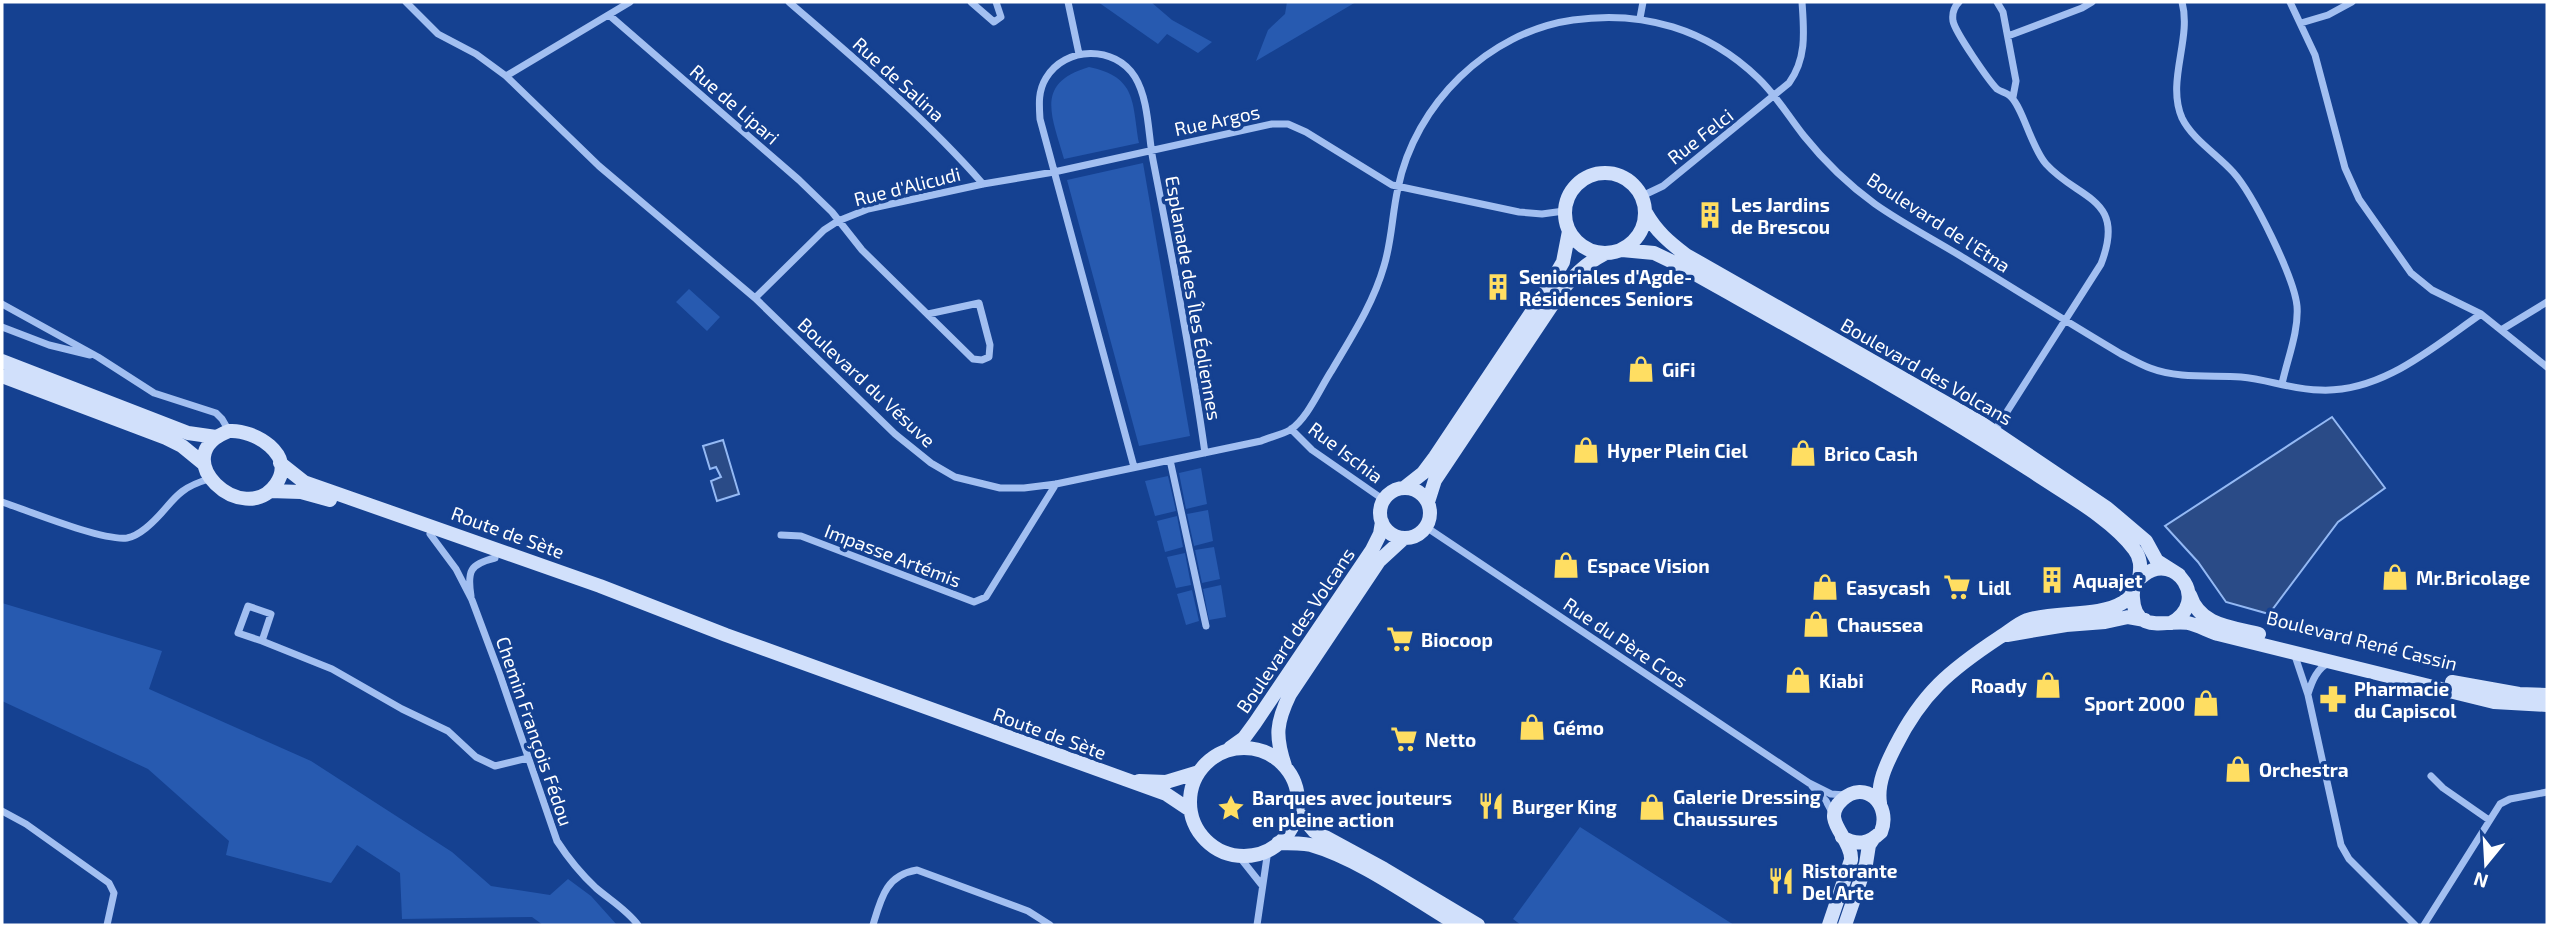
<svg xmlns="http://www.w3.org/2000/svg" width="2549" height="927" font-family="'Exo 2',sans-serif">
	<style>
		.green { fill: #275ab0 }
		.water { fill: #2a4b87; stroke: #94b9f4; stroke-width: 2 }
		.lines { fill: none; stroke-linecap: round; stroke-linejoin: round }
		.street { stroke: #a2bff1; stroke-width: 7 }
		.secondary { stroke: #d1e0fb; stroke-width: 14 }
		.labels { text-anchor: middle; dominant-baseline: central; stroke-width: 7; stroke-linejoin: round; paint-order: stroke }
		.street-label { font-size: 19px; fill: #fff; stroke: #154191 }
		.poi-label { font-size: 19px; font-weight: bold; fill: #fff; stroke: #154191; text-anchor: start }
	</style>
	<rect width="100%" height="100%" fill="#154191"/>
	<path class="green" d="M1098,2H1151L1172,20L1212,42L1198,53L1167,34L1158,44Z
		M1287,2H1356L1256,61L1268,30L1285,14Z
		M1089,67C1137,77 1132,102 1139,143L1064,159C1052,116 1034,83 1089,67Z
		M1143,163L1190,436L1139,446L1067,180Z
		M689,289L720,317L707,331L676,302Z
		M1201,468L1207,504L1186,509L1179,473Z
		M1168,476L1176,511L1155,516L1145,481Z
		M1208,510L1213,541L1194,546L1187,514Z
		M1177,516L1183,547L1165,552L1157,521Z
		M1214,547L1220,579L1202,583L1195,550Z
		M1185,553L1191,585L1176,588L1167,557Z
		M1221,585L1226,617L1209,620L1203,589Z
		M1192,590L1199,621L1186,625L1177,594Z
		M2,603L162,651L149,689L311,761L452,852L491,886L550,895L568,879L591,896L617,925H543L532,917L402,919L400,873L357,845L331,883L226,855L229,841L148,769L2,701Z
		M1580,827L1734,925H1521L1513,919Z"/>
	<path class="water" d="M2332,417L2385,488L2338,522L2269,614L2226,602L2198,562L2165,526Z
		M723,440L739,494L717,501L711,481L721,477L716,467L710,469L703,446Z"/>
	<g class="lines">
		<path class="street" d="M406,2L438,34L476,54L506,76L599,166L755,298L895,434L931,463L955,477L1000,488H1024L1056,484L1261,441C1270,437 1281,435 1290,430C1308,418 1320,388 1332,370C1352,336 1373,304 1384,266C1392,240 1392,214 1398,188C1415,104 1488,32 1573,20C1643,10 1707,29 1758,78C1776,95 1789,117 1804,136C1824,161 1849,185 1875,204C1902,223 1931,238 1959,255C2013,288 2067,322 2121,354C2131,359 2140,364 2150,368C2179,379 2211,375 2241,377C2267,379 2293,390 2320,390C2382,393 2433,347 2481,314
			M789,2C856,60 924,117 983,184
			M971,2L994,22L1001,17L996,2
			M1068,2L1079,54
			M1959,2C1954,7 1952,14 1953,21C1955,32 1989,81 1997,89C2001,92 2008,93 2011,97C2023,108 2031,147 2046,164C2078,200 2127,197 2101,264L1994,432
			M1997,2L2003,12L2016,81L2013,97
			M2182,2C2192,39 2166,81 2182,118C2192,139 2218,155 2233,172C2253,194 2294,277 2297,306C2299,331 2287,360 2282,384
			M2290,2L2315,55L2345,168L2359,199L2411,273L2432,290L2481,314L2547,367
			M609,15L799,180L832,212L862,250L973,359L982,360L989,357L990,345L979,303L928,314
			M1640,18L1643,2
			M2301,23L2328,15L2352,2
			M2008,36L2082,8L2092,2
			M506,76L630,2
			M1642,196L1663,186L1789,83C1807,58 1804,31 1802,2
			M755,298L824,230L838,221L868,209L983,184L1054,172L1272,124H1288L1306,132L1392,185L1519,212L1542,214L1564,211
			M2,304L98,357L154,393L216,413L222,419L229,431
			M2,327L49,345L90,355
			M2501,330L2547,302
			M1291,429L1312,450L1384,500
			M1170,460L1206,626
			M1134,467L1040,119C1039,104 1038,91 1046,78C1065,46 1115,45 1135,77C1149,100 1148,134 1153,160C1172,257 1191,354 1205,453
			M2,502C29,511 102,541 127,538C133,537 141,532 146,528C173,506 171,490 209,479
			M1426,527L1809,783L1831,794L1845,795
			M430,534L456,569L472,600L500,675L557,841C568,858 581,874 596,888C610,900 627,910 638,925
			M781,535L801,536L974,602L986,597L1056,484
			M471,596C467,571 470,564 495,558
			M262,641L238,633L248,606L271,614L262,641L332,669L402,709L448,731L476,757L495,766L528,758
			M2294,653L2308,695L2341,845L2349,859L2415,925
			M2308,694C2312,681 2317,668 2330,662
			M2431,776L2443,788L2489,820
			M1812,786L1826,801L1832,812
			M2,811L26,824L109,883L114,893L107,925
			M1238,855L1261,884
			M873,925C881,898 886,875 917,870L1028,911L1050,925
			M1257,925L1268,850
			M2424,925L2500,804L2510,799L2547,792"/>
		<path class="secondary" d="M1565 213a40 40 0 1 1 80 0a40 40 0 1 1-80 0Z
			M1646,213C1656,231 1669,242 1686,255L1981,423L2107,508L2146,541L2157,561L2179,575
			M1622,250L1654,253L1679,265C1798,332 1918,397 2033,472C2064,493 2111,518 2134,549C2141,558 2141,567 2139,579
			M2,361L188,433L216,437
			M2,376L166,438L182,446L204,464
			M229,431C254,429 297,455 276,484C244,530 163,456 229,431Z
			M280,463L304,482L600,586L726,635L1166,794L1190,810
			M1404,488L1423,473L1435,457L1549,286L1563,262L1569,231
			M1380 513a25 25 0 1 1 50 0a25 25 0 1 1-50 0Z
			M270,491L301,492L330,500
			M1428,502L1435,480L1560,293C1573,276 1585,264 1604,254
			M2190,595C2200,626 2231,627 2259,634
			M2171,623C2211,601 2175,551 2144,575C2136,580 2132,589 2133,598C2135,636 2169,619 2188,623C2198,625 2208,631 2218,634L2494,702L2547,705
			M2007,635L2066,625L2105,622L2128,617L2145,620
			M2452,682L2519,694L2547,695
			M1230,748L1244,738L1255,723L1372,550L1380,534L1382,522
			M1190 802a54 54 0 1 1 108 0a54 54 0 1 1-108 0Z
			M1285,766C1275,736 1276,723 1290,694L1379,561L1404,538
			M1139,781L1166,782L1199,772
			M1880,803C1877,783 1886,765 1895,747C1922,693 1950,670 2000,637C2010,631 2017,624 2027,620C2053,611 2100,617 2122,603C2126,601 2130,595 2133,592
			M1297,811L1314,831L1384,869L1478,925
			M1278,843C1289,843 1301,843 1311,845C1360,859 1414,899 1458,925
			M1829,925L1851,860C1853,838 1819,821 1842,800C1865,778 1892,805 1881,832C1869,844 1857,846 1842,837
			M1845,925L1866,864L1869,845L1873,839"/>
	</g>
	<defs>
		<symbol id="building-bare" viewBox="-9 -9 18 18"><path d="M-4-6H4V6H1V3H-1V6H-4ZM-2.5-4.3h1.7v1.8h-1.7ZM.8-4.3h1.7v1.8H.8ZM-2.5-1h1.7V.8h-1.7ZM.8-1h1.7V.8H.8Z" fill="#ffde62" stroke="#154191" stroke-width="2.5" paint-order="stroke"/></symbol>
		<symbol id="shop-bare" viewBox="-9 -9 18 18"><path d="M-5-2.5h2.3a2.7 3.5 0 0 1 5.4 0H5L5.5 6h-11ZM-1.5-2.5h3a1.5 2.3 0 0 0-3 0Z" fill="#ffde62" stroke="#154191" stroke-width="2.5" paint-order="stroke"/></symbol>
		<symbol id="supermarket-bare" viewBox="-9 -9 18 18"><path d="M-6-5.5h2.5l.6 2H6L4.5 2H-2.5L-4.4-4H-6ZM-1.5 3.2a1.3 1.3 0 1 0 .1 0ZM3 3.2a1.3 1.3 0 1 0 .1 0Z" fill="#ffde62" stroke="#154191" stroke-width="2.5" paint-order="stroke"/></symbol>
		<symbol id="pharmacy-bare" viewBox="-9 -9 18 18"><path d="M-2-6h4v4h4v4h-4v4h-4v-4h-4v-4h4Z" fill="#ffde62" stroke="#154191" stroke-width="2.5" paint-order="stroke"/></symbol>
		<symbol id="restaurant-bare" viewBox="-9 -9 18 18"><path d="M-5-6h1v4h1v-4h1v4h1v-4h1v5L-1.5 .5V6h-2V.5L-5-1ZM5-6V6H3V1.5H1.5Q1.5-4 5-6Z" fill="#ffde62" stroke="#154191" stroke-width="2.5" paint-order="stroke"/></symbol>
		<symbol id="sight-bare" viewBox="-9 -9 18 18"><path d="M0-6L1.8-2.2L6-1.7L2.9 1.2L3.7 5.4L0 3.3L-3.7 5.4L-2.9 1.2L-6-1.7L-1.8-2.2Z" fill="#ffde62" stroke="#154191" stroke-width="2.5" paint-order="stroke"/></symbol>
	</defs>
	<g fill-rule="evenodd">
		<use href="#building-bare" x="1691" y="196" width="38" height="38"/>
		<use href="#building-bare" x="1479" y="268" width="38" height="38"/>
		<use href="#shop-bare" x="1622" y="350" width="38" height="38"/>
		<use href="#shop-bare" x="1567" y="431" width="38" height="38"/>
		<use href="#shop-bare" x="1784" y="434" width="38" height="38"/>
		<use href="#shop-bare" x="1547" y="546" width="38" height="38"/>
		<use href="#shop-bare" x="2376" y="558" width="38" height="38"/>
		<use href="#building-bare" x="2033" y="561" width="38" height="38"/>
		<use href="#shop-bare" x="1806" y="568" width="38" height="38"/>
		<use href="#supermarket-bare" x="1938" y="568" width="38" height="38"/>
		<use href="#shop-bare" x="1797" y="605" width="38" height="38"/>
		<use href="#supermarket-bare" x="1381" y="620" width="38" height="38"/>
		<use href="#shop-bare" x="1779" y="661" width="38" height="38"/>
		<use href="#shop-bare" x="2029" y="666" width="38" height="38"/>
		<use href="#pharmacy-bare" x="2314" y="680" width="38" height="38"/>
		<use href="#shop-bare" x="2187" y="684" width="38" height="38"/>
		<use href="#shop-bare" x="1513" y="708" width="38" height="38"/>
		<use href="#supermarket-bare" x="1385" y="720" width="38" height="38"/>
		<use href="#shop-bare" x="2219" y="750" width="38" height="38"/>
		<use href="#restaurant-bare" x="1472" y="787" width="38" height="38"/>
		<use href="#shop-bare" x="1633" y="788" width="38" height="38"/>
		<use href="#sight-bare" x="1212" y="789" width="38" height="38"/>
		<use href="#restaurant-bare" x="1762" y="862" width="38" height="38"/>
	</g>
	<g class="labels">
		<g class="street-label">
			<text transform="translate(899 79) rotate(42)">Rue de Salina</text>
			<text transform="translate(735 104) rotate(41)">Rue de Lipari</text>
			<text transform="translate(1217 120) rotate(-12)">Rue Argos</text>
			<text transform="translate(1700 136) rotate(-38)">Rue Felci</text>
			<text transform="translate(907 186) rotate(-14)">Rue d'Alicudi</text>
			<text transform="translate(1939 222) rotate(33)">Boulevard de l'Etna</text>
			<text transform="translate(1194 298) rotate(80)">Esplanade des Îles Éoliennes</text>
			<text transform="translate(1927 371) rotate(30)">Boulevard des Volcans</text>
			<text transform="translate(867 382) rotate(43)">Boulevard du Vésuve</text>
			<text transform="translate(1346 452) rotate(37)">Rue Ischia</text>
			<text transform="translate(508 532) rotate(20)">Route de Sète</text>
			<text transform="translate(893 555) rotate(21)">Impasse Artémis</text>
			<text transform="translate(1295 630) rotate(-56)">Boulevard des Volcans</text>
			<text transform="translate(2362 640) rotate(14)">Boulevard René Cassin</text>
			<text transform="translate(1626 642) rotate(34)">Rue du Père Cros</text>
			<text transform="translate(535 731) rotate(71)">Chemin François Fédou</text>
			<text transform="translate(1050 733) rotate(20)">Route de Sète</text>
		</g>
		<g class="poi-label">
			<text x="1731" y="204">Les Jardins<tspan x="1731" dy="22">de Brescou</tspan></text>
			<text x="1519" y="276">Senioriales d'Agde-<tspan x="1519" dy="22">Résidences Seniors</tspan></text>
			<text x="1662" y="369">GiFi</text>
			<text x="1607" y="450">Hyper Plein Ciel</text>
			<text x="1824" y="453">Brico Cash</text>
			<text x="1587" y="565">Espace Vision</text>
			<text x="2416" y="577">Mr.Bricolage</text>
			<text x="2073" y="580">Aquajet</text>
			<text x="1846" y="587">Easycash</text>
			<text x="1978" y="587">Lidl</text>
			<text x="1837" y="624">Chaussea</text>
			<text x="1421" y="639">Biocoop</text>
			<text x="1819" y="680">Kiabi</text>
			<text x="2027" y="685" text-anchor="end">Roady</text>
			<text x="2354" y="688">Pharmacie<tspan x="2354" dy="22">du Capiscol</tspan></text>
			<text x="2185" y="703" text-anchor="end">Sport 2000</text>
			<text x="1553" y="727">Gémo</text>
			<text x="1425" y="739">Netto</text>
			<text x="2259" y="769">Orchestra</text>
			<text x="1673" y="796">Galerie Dressing<tspan x="1673" dy="22">Chaussures</tspan></text>
			<text x="1252" y="797">Barques avec jouteurs<tspan x="1252" dy="22">en pleine action</tspan></text>
			<text x="1512" y="806">Burger King</text>
			<text x="1802" y="870">Ristorante<tspan x="1802" dy="22">Del Arte</tspan></text>
		</g>
	</g>
	<rect width="2549" height="927" fill="none" stroke="#ffffff" stroke-width="7"/>
	<g transform="translate(2486 864) rotate(198)" stroke="#154191" stroke-width="5" paint-order="stroke">
	<path d="M0-5L12 26L0 18L-12 26Z" fill="#ffffff"/>
	<text y="-10" font-size="19" font-weight="bold" text-anchor="middle" fill="#ffffff">N</text>
	</g>
</svg>
